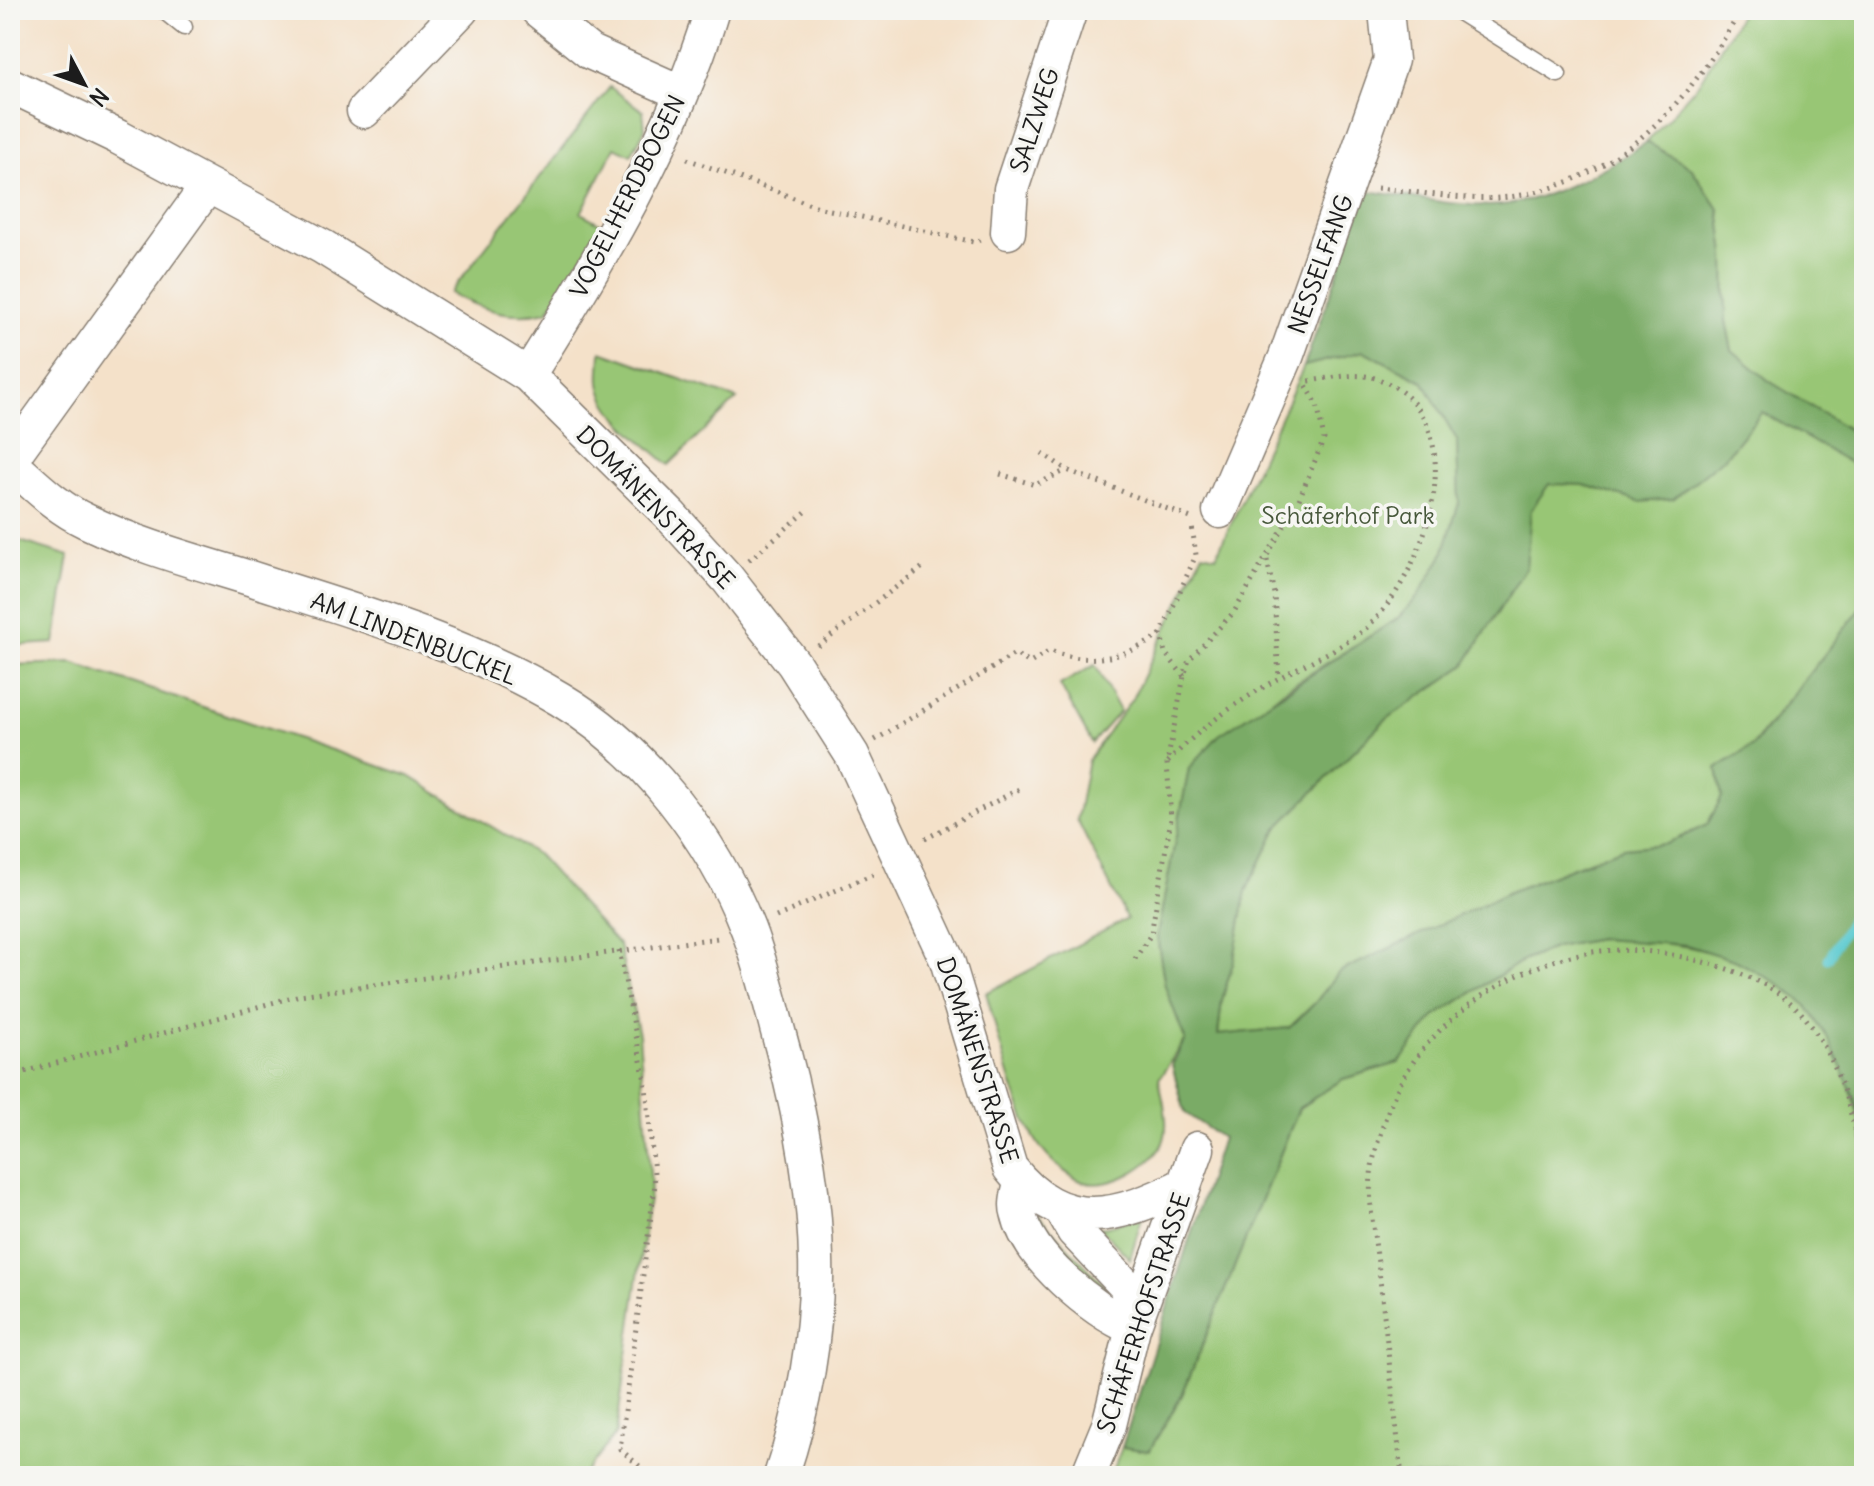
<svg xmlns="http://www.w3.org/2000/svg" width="1874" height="1486" font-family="Delius,sans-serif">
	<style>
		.green { fill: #98c674; stroke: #5a7148; stroke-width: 2 }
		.forest { fill: #7aab66; stroke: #4b6441; stroke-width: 2 }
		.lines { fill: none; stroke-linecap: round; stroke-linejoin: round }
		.stream { stroke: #5ccad0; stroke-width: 9 }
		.lane-casing { stroke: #887e72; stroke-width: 19 }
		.street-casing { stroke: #887e72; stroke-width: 37 }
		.path { stroke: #887e72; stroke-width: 5; stroke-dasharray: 2 6; stroke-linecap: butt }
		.lane { stroke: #fff; stroke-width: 16 }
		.street { stroke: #fff; stroke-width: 34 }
		.labels { text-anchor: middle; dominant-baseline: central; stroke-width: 7; stroke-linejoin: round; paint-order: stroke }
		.street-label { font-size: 24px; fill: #1c1c1c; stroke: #f6f6f2 }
		.park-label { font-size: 24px; fill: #47583b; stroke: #f6f6f2 }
	</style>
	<rect width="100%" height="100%" fill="#f6f6f2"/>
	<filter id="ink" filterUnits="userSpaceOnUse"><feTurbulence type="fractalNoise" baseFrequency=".0125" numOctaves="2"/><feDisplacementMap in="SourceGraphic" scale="16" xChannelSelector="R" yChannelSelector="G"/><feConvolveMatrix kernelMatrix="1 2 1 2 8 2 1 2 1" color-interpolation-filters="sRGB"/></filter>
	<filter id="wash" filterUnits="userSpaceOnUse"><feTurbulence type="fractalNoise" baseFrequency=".006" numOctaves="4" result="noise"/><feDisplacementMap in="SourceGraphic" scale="32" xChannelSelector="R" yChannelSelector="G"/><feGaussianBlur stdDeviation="1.8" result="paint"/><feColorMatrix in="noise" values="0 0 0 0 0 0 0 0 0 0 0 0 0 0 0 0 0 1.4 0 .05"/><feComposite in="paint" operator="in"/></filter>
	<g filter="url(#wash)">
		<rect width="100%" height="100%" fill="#f4e1c9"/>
		<path class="green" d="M1743,10H1864V439L1769,381L1732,350L1726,321L1725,254L1719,209L1691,168L1647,142L1699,83Z
			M610,87L643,111L645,129L631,155L615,147L581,213L603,225L548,311C511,320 483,310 450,293Z
			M601,351L737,399L669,465C646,444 604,415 600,383C599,372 601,361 601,351Z
			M1364,351L1423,381L1457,440L1459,503L1442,557L1417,598L1398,618L1284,690L1189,769L1157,936L1165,986L1185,1039L1159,1079C1162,1098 1170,1121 1164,1140C1156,1165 1109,1191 1083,1182C1068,1176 1050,1161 1041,1148C1015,1113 999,1036 986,993L1127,919L1077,820L1088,760L1132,699L1203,553L1216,556L1304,366Z
			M1762,412L1864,471V604L1752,746L1717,768L1722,797L1707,825L1666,844L1623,848L1515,890L1339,972L1315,1003L1289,1028L1218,1035L1222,1000L1234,959L1246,891L1277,828L1384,721L1464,666L1526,567L1530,510L1549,483L1584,484L1640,502L1725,457Z
			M10,538L69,556L55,643L10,646Z
			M72,663L409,776L538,855L619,945L639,1035L651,1184L616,1433L583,1476H10V665Z
			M1095,665L1120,711L1092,743L1060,685Z
			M1599,939C1670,940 1754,950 1806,1005C1839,1040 1854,1096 1864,1141V1476H1111L1122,1447L1149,1451L1182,1395L1299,1108L1343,1079L1399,1063L1434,1017L1521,962L1556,947Z
			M1031,1208L1112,1294L1110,1297L1101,1295L1046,1241Z
			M1142,1217L1130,1259L1100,1228Z"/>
		<path class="forest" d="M1647,142L1691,168L1719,209L1725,254L1726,321L1732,350L1769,381L1864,439V471L1762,412L1725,457L1673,499L1640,502L1584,485L1549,484L1531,510L1526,567L1464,666L1384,721L1277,828L1246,891L1234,959L1222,1000L1218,1035L1289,1028L1315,1003L1339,972L1509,892L1623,848L1666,844L1707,825L1722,797L1717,768L1753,746L1864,604V1141L1855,1099L1829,1040L1807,1006L1779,984L1737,961L1686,945L1599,939L1556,947L1520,962L1434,1017L1399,1063L1343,1079L1299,1108L1182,1395L1149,1451L1122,1447L1222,1138L1185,1113L1172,1065L1185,1039L1165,986L1157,936L1189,768L1219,735L1398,618L1417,598L1442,557L1459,503L1457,440L1423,381L1364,351L1304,366L1367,191C1403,195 1469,209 1502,205C1554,199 1603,170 1647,142Z"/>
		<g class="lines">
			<path class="stream" d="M1828,959L1864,896"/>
		</g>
	</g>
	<g filter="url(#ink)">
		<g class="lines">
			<defs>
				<path id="lane" d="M163,10L184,27
					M1456,10L1558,74"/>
				<path id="street" d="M538,10L590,52L682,93
					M10,85L118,137L323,247L528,375L670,515L727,578L794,664L852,755L947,960L1010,1168C1063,1235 1118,1218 1184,1185
					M364,111L461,10
					M1008,232L1011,189L1070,10
					M528,375C598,264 674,137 712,10
					M10,460L207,187
					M10,463C33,483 57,508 86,521C140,547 202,563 259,581C361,613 469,645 560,699C644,749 713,839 748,929C763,968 772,1010 783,1050C823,1201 832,1326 781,1476
					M1220,511L1286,357L1391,60L1386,10
					M1021,1182C1020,1191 1015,1203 1018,1212C1028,1258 1092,1310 1133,1328
					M1062,1210L1074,1231L1127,1287L1133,1327
					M1088,1476L1109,1425L1133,1328L1197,1149"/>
			</defs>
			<use href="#lane" class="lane-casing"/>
			<use href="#street" class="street-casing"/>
			<path class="path" d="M687,159L821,208L974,242L980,240
				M1377,188C1416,191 1460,201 1499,198C1613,188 1689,104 1741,10
				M1042,453L1067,470L1191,518
				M1000,474L1035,485L1067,470
				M749,560L808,510
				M1267,560L1274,594L1279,678
				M818,646L923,567
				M1184,676L1165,653L1161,634L1196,555L1192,526
				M875,740L1015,654L1030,663L1050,651C1090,665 1126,659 1161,634
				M1168,762C1200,727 1239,701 1279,678C1307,662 1339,650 1364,630C1425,578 1480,421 1381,380C1358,371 1332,378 1309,381
				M925,839L1023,787
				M776,917L873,874
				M619,950L646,1086L655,1184L620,1449L651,1476
				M1135,959L1151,934L1171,819L1167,763L1184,676L1189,660L1234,612L1297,504L1324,439L1317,404L1306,385
				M10,1076L300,995L718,938
				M1402,1476C1394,1408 1387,1340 1379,1271C1375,1236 1365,1192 1374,1157C1380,1134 1387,1110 1398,1088C1432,1017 1522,958 1601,951C1635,948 1670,953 1703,962C1739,971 1778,986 1803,1015C1840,1059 1858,1128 1864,1184"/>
			<use href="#lane" class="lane"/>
			<use href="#street" class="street"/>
		</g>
	</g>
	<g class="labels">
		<g class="street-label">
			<text transform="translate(1034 120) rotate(-72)">SALZWEG</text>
			<text transform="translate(627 196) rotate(-63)">VOGELHERDBOGEN</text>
			<text transform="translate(1320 264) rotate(-70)">NESSELFANG</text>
			<text transform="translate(656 507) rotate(46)">DOMÄNENSTRASSE</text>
			<text transform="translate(414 638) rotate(21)">AM LINDENBUCKEL</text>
			<text transform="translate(978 1060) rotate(72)">DOMÄNENSTRASSE</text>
			<text transform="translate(1143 1313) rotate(-72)">SCHÄFERHOFSTRASSE</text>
		</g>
		<g class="park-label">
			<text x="1348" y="515">Schäferhof Park</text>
		</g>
	</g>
	<rect width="1874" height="1486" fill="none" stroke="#f6f6f2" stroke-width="40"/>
	<g transform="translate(84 84) rotate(131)" stroke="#f6f6f2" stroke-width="6" paint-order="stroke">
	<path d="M0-6L14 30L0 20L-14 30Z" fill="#1c1c1c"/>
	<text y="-12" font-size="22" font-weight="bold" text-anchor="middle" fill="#1c1c1c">N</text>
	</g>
</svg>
